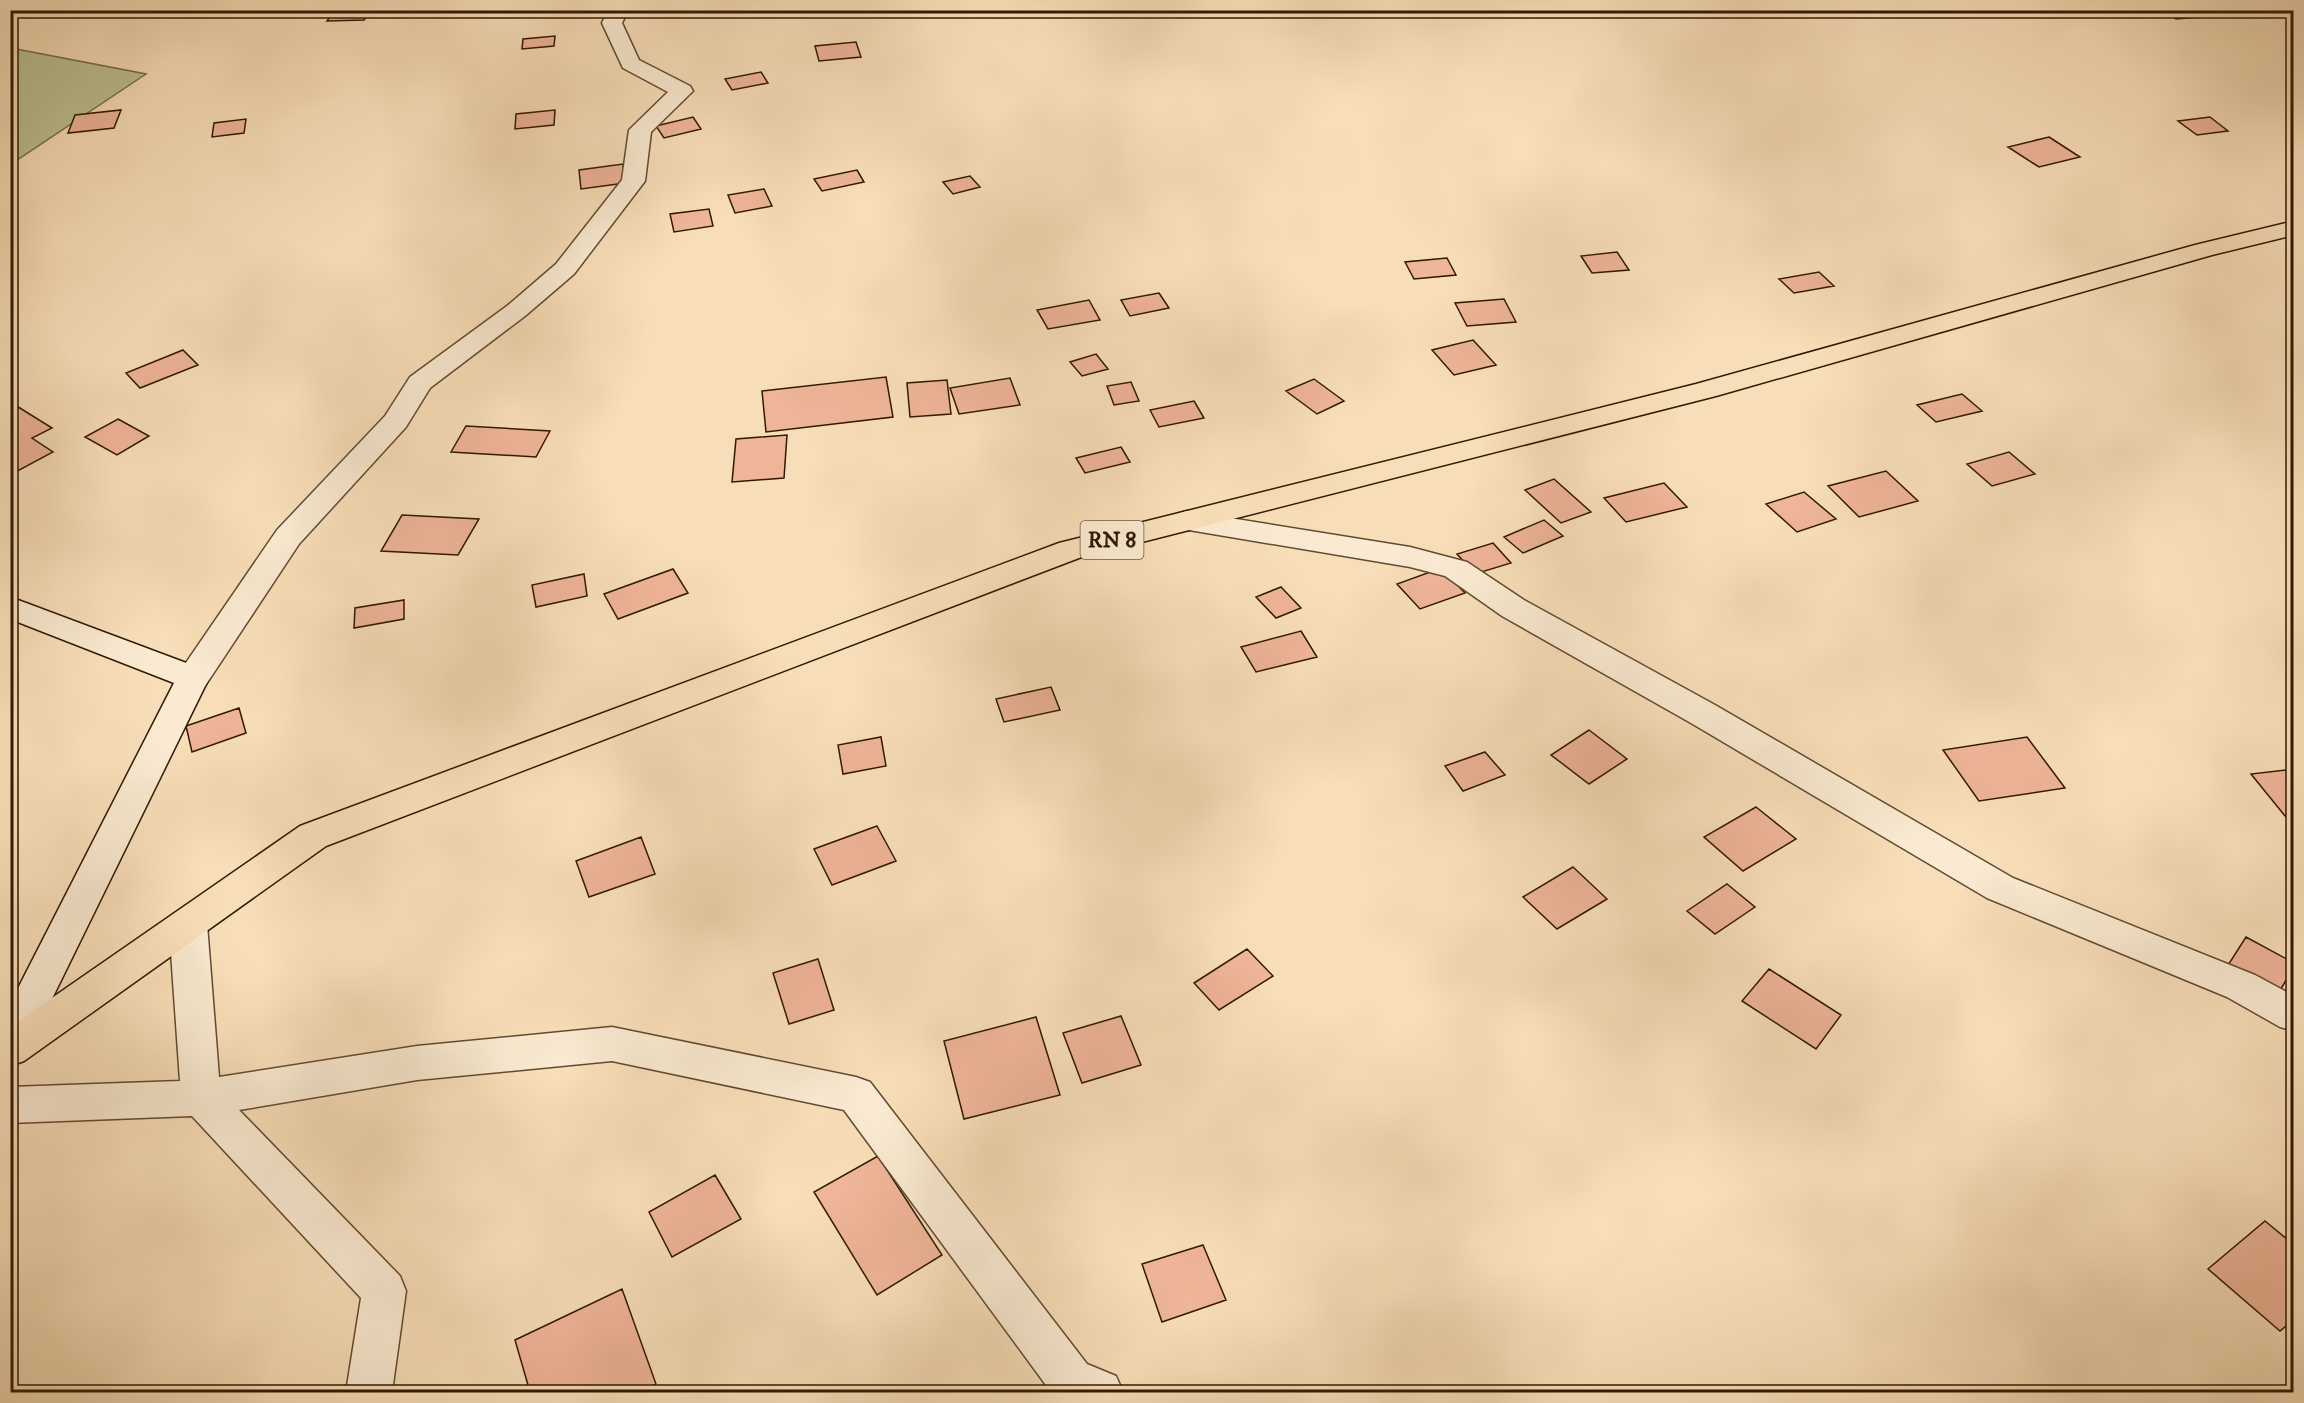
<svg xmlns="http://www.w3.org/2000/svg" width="2304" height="1403" font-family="'IM FELL DW Pica',serif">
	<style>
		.green { fill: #bcc190; stroke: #766d49; stroke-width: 1.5 }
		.building { fill: #efb598; stroke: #301902; stroke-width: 1.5 }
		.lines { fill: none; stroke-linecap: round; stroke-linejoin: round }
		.street-casing { stroke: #624a30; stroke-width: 3 }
		.secondary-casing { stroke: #301902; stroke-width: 3 }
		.primary-casing { stroke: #301902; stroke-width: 3 }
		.street { fill: #faead1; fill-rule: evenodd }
		.secondary { fill: #faead1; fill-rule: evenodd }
		.primary { fill: #f8deb8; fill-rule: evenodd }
		.labels { text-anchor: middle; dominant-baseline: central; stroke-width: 4.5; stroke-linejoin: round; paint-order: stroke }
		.shield { fill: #faead1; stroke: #6d5840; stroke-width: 1.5 }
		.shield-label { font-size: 22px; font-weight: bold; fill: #301902 }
	</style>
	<rect width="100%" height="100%" fill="#f8deb8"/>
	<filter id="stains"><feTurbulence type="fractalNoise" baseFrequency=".00333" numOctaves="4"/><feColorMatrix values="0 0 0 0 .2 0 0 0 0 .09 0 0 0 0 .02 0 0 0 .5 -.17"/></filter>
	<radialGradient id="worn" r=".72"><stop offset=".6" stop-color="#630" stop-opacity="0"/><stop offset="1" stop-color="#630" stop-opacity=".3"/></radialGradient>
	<path class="green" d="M11,48L146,74L11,164Z"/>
	<path class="building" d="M335,10H371L364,20L327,21Z
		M2164,10H2219L2225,15L2176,19Z
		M555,36L554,46L522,49L523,39Z
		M856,42L861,57L819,61L815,46Z
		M761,72L768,83L732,90L725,79Z
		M121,110L114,128L68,133L75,115Z
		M555,110L554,125L515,129L516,114Z
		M693,117L701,129L664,138L656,126Z
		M2210,117L2228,131L2197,135L2178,121Z
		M246,119L244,133L212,137L214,123Z
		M2049,137L2080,157L2039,167L2008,147Z
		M623,164L625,183L581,189L579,170Z
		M857,170L864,182L822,191L814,179Z
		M970,176L980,187L953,194L943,182Z
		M764,189L772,206L735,213L728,195Z
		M709,209L713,226L674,232L670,214Z
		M1617,252L1629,270L1592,273L1581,256Z
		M1447,258L1456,275L1414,279L1405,262Z
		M1819,272L1834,286L1794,293L1779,279Z
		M1159,293L1169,308L1130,316L1121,300Z
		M1504,299L1516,322L1467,326L1455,303Z
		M1089,300L1100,320L1048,329L1037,310Z
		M1473,340L1496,365L1454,375L1432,350Z
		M183,350L198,365L140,388L126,373Z
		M1096,354L1108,369L1082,376L1070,362Z
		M886,377L893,417L766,432L762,391Z
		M1010,378L1020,405L959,414L950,388Z
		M1314,379L1344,401L1317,414L1286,391Z
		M947,380L951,414L910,417L907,383Z
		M1131,382L1139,401L1114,405L1107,386Z
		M1962,394L1982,411L1936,422L1917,405Z
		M1194,401L1204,418L1159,427L1150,410Z
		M15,405L52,428L32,438L53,452L10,475V407Z
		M118,419L149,436L117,455L85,437Z
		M466,426L550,431L536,457L451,452Z
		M787,435L784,478L732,482L736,439Z
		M1121,447L1130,462L1085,473L1076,458Z
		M2009,452L2035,474L1992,486L1967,464Z
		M1886,471L1918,501L1859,517L1828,486Z
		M1554,479L1591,512L1561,523L1525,490Z
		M1664,483L1687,507L1626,522L1604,498Z
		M1804,492L1836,519L1797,532L1766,504Z
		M402,515L479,519L458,555L381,551Z
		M1544,520L1563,536L1523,553L1504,537Z
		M1493,543L1511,563L1475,574L1457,554Z
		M1441,568L1465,593L1420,609L1397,584Z
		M673,569L688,593L618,619L604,594Z
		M584,574L587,596L536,607L532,585Z
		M1281,587L1301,608L1276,618L1256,597Z
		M404,600V619L354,628L355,608Z
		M1301,631L1317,657L1256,672L1241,647Z
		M1051,687L1060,710L1004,722L996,699Z
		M239,708L246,733L192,752L186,726Z
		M1589,730L1627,759L1589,784L1551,755Z
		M881,737L886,766L843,774L838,745Z
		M2027,737L2065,788L1979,801L1943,750Z
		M1485,752L1505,775L1463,791L1445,766Z
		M2294,769V815L2285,816L2251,774Z
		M1756,807L1796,839L1743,871L1704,837Z
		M877,826L896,861L832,885L814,849Z
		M641,837L655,874L589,897L576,861Z
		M1573,867L1607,899L1557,929L1523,897Z
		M1727,884L1755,907L1715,934L1687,911Z
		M2246,937L2294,963V967L2273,1002L2223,973Z
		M1247,949L1273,976L1219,1010L1194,983Z
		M818,959L834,1010L789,1024L773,973Z
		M1769,969L1841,1015L1816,1049L1742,1001Z
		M1121,1016L1141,1065L1082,1083L1063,1033Z
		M1036,1017L1060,1095L964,1119L944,1041Z
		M878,1156L942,1255L877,1295L814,1192Z
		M715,1175L741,1219L672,1257L649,1212Z
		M2265,1221L2294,1245V1319L2280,1331L2208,1269Z
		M1203,1245L1226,1300L1162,1322L1142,1264Z
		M622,1289L656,1384L639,1392H530L515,1340Z"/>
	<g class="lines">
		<defs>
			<path id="street" d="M608,10H628L622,23L639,60L690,86L693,91L651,132L645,181L574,274L525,316L430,388L406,427L299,544L205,686L193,690L181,686L177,678L181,670L277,530L385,416L410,377L507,306L556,264L622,180L629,130L668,92L623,68L602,23Z
				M1187,511L1410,547L1467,562L1524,600L1715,705L2013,878L2255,975L2294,996V1031L2280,1027L2227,997L1987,898L1691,723L1502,616L1445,576L1410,567L1177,528L1172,521L1177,514Z
				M188,909L201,913L207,924L219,1077L417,1046L612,1027L856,1077L870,1082L1087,1364L1116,1376L1123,1392H1051L844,1110L612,1061L417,1080L239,1110L400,1276L406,1291L392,1392H346L361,1298L192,1116L10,1123V1087L180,1081L169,924L175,913Z"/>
			<path id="secondary" d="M10,597L205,670L209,678L24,1056L10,1061V1004L174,683L10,619Z"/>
			<path id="primary" d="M2294,221V235L2212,255L1716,396L1079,558L326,846L24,1061L10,1066V1027L300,826L1059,543L1696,384L2195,245Z"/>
		</defs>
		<use href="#street" class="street-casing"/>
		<use href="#secondary" class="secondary-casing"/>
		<use href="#primary" class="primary-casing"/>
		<use href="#street" class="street"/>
		<use href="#secondary" class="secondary"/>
		<use href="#primary" class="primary"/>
	</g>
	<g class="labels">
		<rect class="shield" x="1080.5" y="521" width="63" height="38" rx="4.5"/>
		<g class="shield-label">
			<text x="1112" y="540">RN 8</text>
		</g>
	</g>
	<rect width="2304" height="1403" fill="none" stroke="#f8deb8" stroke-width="36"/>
	<rect x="12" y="12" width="2280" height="1379" fill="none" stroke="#301902" stroke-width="3"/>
	<rect x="18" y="18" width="2268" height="1367" fill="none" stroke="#301902" stroke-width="1.5"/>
	<rect width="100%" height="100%" filter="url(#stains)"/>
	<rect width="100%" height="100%" fill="url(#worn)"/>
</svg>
